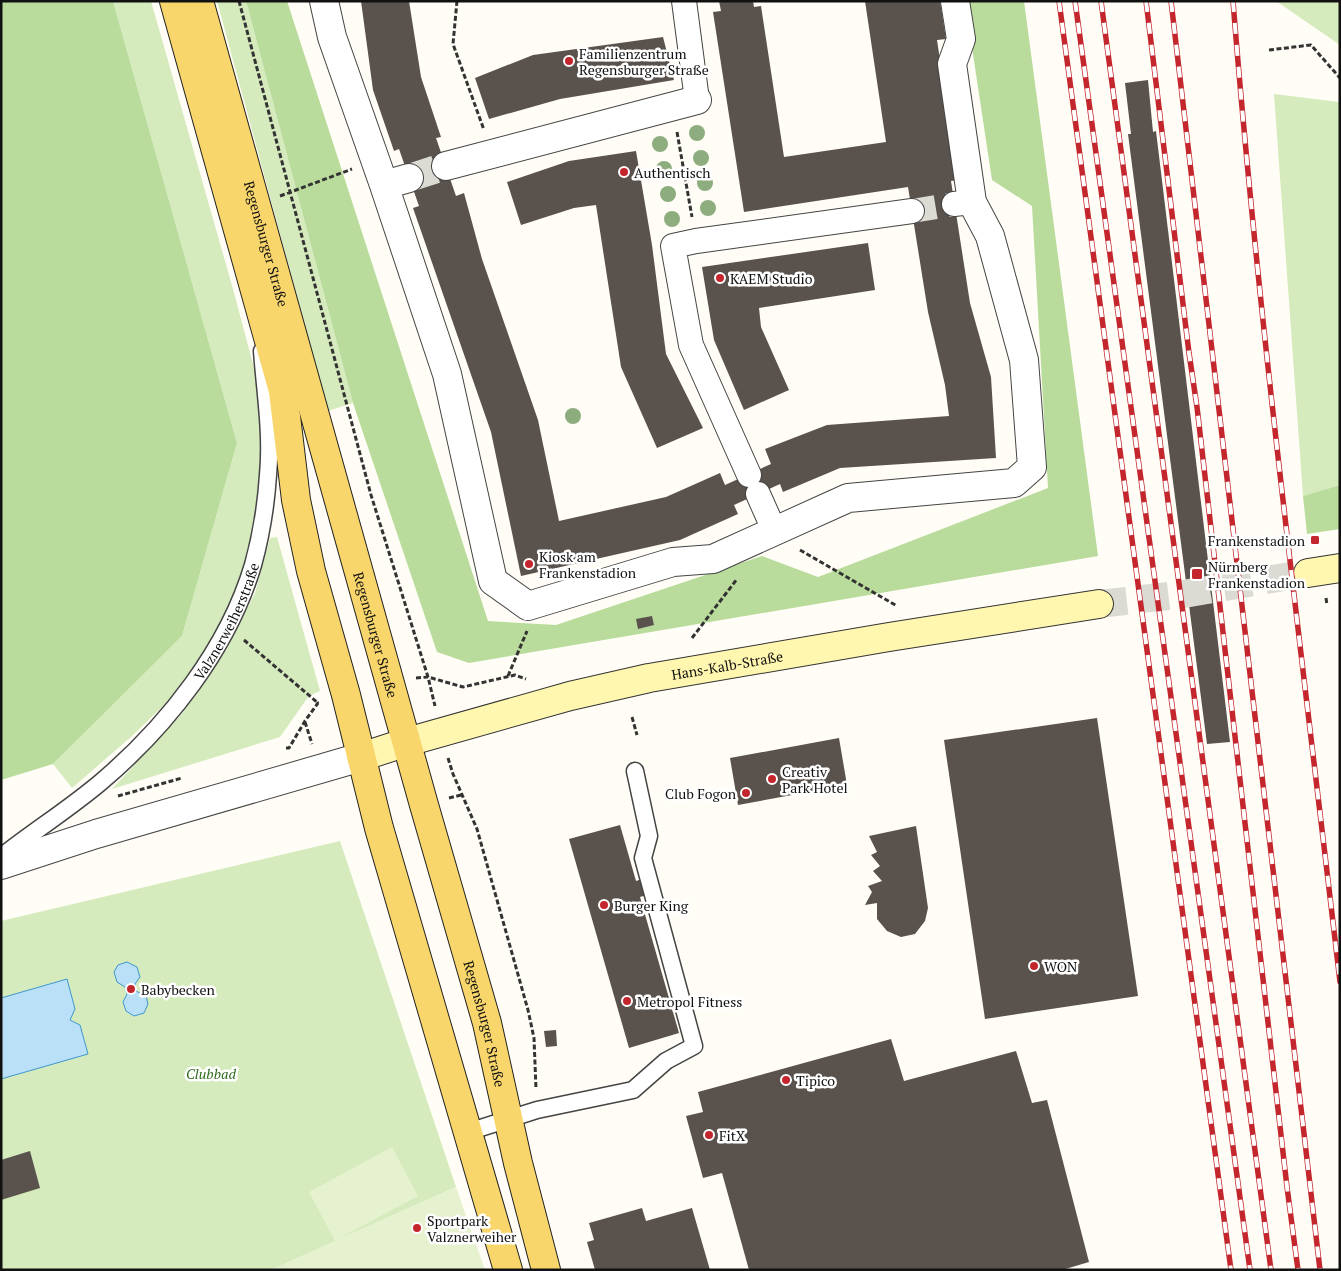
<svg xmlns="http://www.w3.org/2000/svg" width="1341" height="1271" font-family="'PT Serif',serif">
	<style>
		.green { fill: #d5ebbd }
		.forest { fill: #b9dc9c }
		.pitch { fill: #e6f2cf }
		.water { fill: #b9e0f7; stroke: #3f96cf }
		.building { fill: #5a524d }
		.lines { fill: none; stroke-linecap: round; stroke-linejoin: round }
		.pedestrian-tunnel { stroke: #dbdad3; stroke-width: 24; stroke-dasharray: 24 12; stroke-linecap: butt }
		.minor-tunnel { stroke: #dbdad3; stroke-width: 28; stroke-dasharray: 28 14; stroke-linecap: butt }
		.secondary-tunnel { stroke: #dbdad3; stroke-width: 28; stroke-dasharray: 28 14; stroke-linecap: butt }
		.service-casing { stroke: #444; stroke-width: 19 }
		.pedestrian-casing { stroke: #444; stroke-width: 26 }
		.minor-casing { stroke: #444; stroke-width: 30 }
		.secondary-casing { stroke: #333; stroke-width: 30 }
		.primary-casing { stroke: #222; stroke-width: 30 }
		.path { stroke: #333; stroke-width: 3; stroke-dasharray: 5 2.5; stroke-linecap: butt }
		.service { stroke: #fff; stroke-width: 16 }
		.pedestrian { stroke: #fff; stroke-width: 24 }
		.minor { stroke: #fff; stroke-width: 28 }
		.secondary { stroke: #fff6b0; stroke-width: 28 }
		.primary { stroke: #f9d66b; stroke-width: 28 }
		.rail-casing { stroke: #c4262e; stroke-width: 5.5 }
		.rail { stroke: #fff; stroke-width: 4; stroke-dasharray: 11; stroke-linecap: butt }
		.tree { fill: #8dad7f }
		.poi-dot { fill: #c4262e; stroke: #fff; stroke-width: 2 }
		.labels { text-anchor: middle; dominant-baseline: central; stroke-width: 5; stroke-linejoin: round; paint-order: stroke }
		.poi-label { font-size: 14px; fill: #111; stroke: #fff; text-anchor: start }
		.street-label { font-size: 14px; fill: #111; stroke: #fff }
		.park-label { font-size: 14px; font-style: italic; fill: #2f6b1f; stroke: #fff }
	</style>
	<rect width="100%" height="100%" fill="#fffdf5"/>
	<path class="green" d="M113,1H151L233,289L258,383L264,488L247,566L218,634L189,676L168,701L132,736L72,788L53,764L182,636L237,443Z
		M217,1H246L353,403L328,411Z
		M1276,1H1340V45Z
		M1274,94L1339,102L1340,106V485L1303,496Z
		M277,537L320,691L311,695L306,700L280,737L112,789L182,714L227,649L255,593L270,538Z
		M340,841L456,1187L271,1270H1V921Z"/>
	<path class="forest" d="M1,1H113L237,443L182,636L53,764L1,780Z
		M246,1H287L488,621L556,625L762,556L818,577L1048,488L1032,206L992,180L965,1H1024L1098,556L469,663L437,652L353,403Z
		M1340,485V529L1307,534L1303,496Z"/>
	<path class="pitch" d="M392,1147L418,1196L336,1240L456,1187L485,1270H271L335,1241L309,1192Z"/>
	<path class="water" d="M127,962L137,967L140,977L135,984L136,991L146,996L148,1004L144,1013L134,1016L126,1011L123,1002L127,994L125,987L117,982L114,972L118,965Z
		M67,979L75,1009L70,1020L80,1025L88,1054L1,1079V998Z"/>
	<path class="building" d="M361,1H409L421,77L441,137L436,138L456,196L464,193L482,259L538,420L559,521L666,497L720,473L725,485L771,464L765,449L827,425L949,416L945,385L928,312L908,187L744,212L713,12L721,11L719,1H753L754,7L761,6L784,157L886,142L865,1H940L946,39L937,40L958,180L951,181L970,303L991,377L996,458L840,468L783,492L780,484L734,505L738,514L680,540L521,576L491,432L413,208L419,206L399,149L394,151L373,90Z
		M663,37L674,80L560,99L489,119L475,78L533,55Z
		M1148,80L1153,132L1156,131L1230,742L1207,744L1128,134H1131L1125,83Z
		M636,151L652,245L666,354L703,428L657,448L621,367L596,205L574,208L521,225L507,182L569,161Z
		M868,243L875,290L759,308L761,327L789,390L744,410L714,340L702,267Z
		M652,616L654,625L638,629L636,619Z
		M1097,718L1138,996L985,1019L944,740Z
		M839,738L847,785L738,805L730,758Z
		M620,825L636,881L642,879L647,895L640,897L679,1033L629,1048L569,839Z
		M916,826L928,908L925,921L915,934L901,937L887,931L877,919V903L865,905L872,892L868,886L882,881L873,871L880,866L871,855L877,852L869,836Z
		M556,1030L557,1046L546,1047L544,1031Z
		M891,1039L904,1081L1016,1051L1032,1103L1047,1100L1089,1262L1062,1270H749L722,1173L703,1178L686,1116L703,1112L698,1092Z
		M30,1151L40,1188L1,1200V1160Z
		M642,1208L646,1221L692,1208L710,1270H595L587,1242L594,1240L589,1223Z"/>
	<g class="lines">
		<path class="pedestrian-tunnel" d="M912,211L954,204"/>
		<path class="minor-tunnel" d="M409,178L446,166"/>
		<path class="secondary-tunnel" d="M1099,604L1177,595L1308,573"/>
		<defs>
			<g id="service">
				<path id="s1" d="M1,857C34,831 69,809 101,782C167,726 228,649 253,565C261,536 266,506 268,475C272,434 265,392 262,351"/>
				<path d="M468,1132L537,1110L633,1090L666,1061L694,1046L643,858L649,836L635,771"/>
			</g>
			<path id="pedestrian" d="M684,1L697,100
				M954,204L972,202
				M749,475L691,345L673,246L696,241L912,211
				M758,494L774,530"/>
			<path id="minor" d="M324,1L332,37L384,185L447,374L493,581L528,606L673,562L713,559L848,498L1014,483L1032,467L1024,360L990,236L972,202L952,64L961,39L955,1
				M446,166L697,100
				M384,185L409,178
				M1,865L96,834L361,757"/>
			<g id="secondary">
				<path d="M1308,573L1340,568"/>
				<path id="s2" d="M361,757L407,742L570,696L649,678L889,637L1099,604"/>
			</g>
			<g id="primary">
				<path d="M174,1L283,391L296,500L311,571L346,695L379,828L508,1270"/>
				<path id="s3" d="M199,1L424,805L487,1023L518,1163L546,1270"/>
			</g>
		</defs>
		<use href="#service" class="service-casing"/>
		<use href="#pedestrian" class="pedestrian-casing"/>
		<use href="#minor" class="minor-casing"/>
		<use href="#secondary" class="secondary-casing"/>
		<use href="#primary" class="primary-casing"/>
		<path class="path" d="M239,1L371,495L428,677L435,706
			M457,1L453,44L484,130
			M1269,50L1311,45L1340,78
			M677,132L692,217
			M280,196L352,169
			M800,550L897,606
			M1326,598L1327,605
			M692,638L737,579
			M244,640L318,703
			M508,676L527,631
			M416,678L428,677L463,687L515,675L526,679
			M632,717L637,735
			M305,722L312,744
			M286,748H289L305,721L318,703H321
			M448,758L453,774L477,829L528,1010L534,1038L536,1089
			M118,796L182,778
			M449,798L461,795"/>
		<use href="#service" class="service"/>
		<use href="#pedestrian" class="pedestrian"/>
		<use href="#minor" class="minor"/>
		<use href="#secondary" class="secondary"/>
		<use href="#primary" class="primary"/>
		<defs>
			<path id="rail" d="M1059,1L1231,1270
				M1075,1L1250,1270
				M1101,1L1271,1270
				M1146,1L1189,353L1197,407L1287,1187L1298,1270
				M1171,1L1320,1270
				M1233,1C1259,329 1302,655 1340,982"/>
		</defs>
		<use href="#rail" class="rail-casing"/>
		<use href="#rail" class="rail"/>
	</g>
	<g class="tree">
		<circle cx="697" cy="133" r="8"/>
		<circle cx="660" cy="144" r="8"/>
		<circle cx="701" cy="158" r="8"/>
		<circle cx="664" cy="169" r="8"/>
		<circle cx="705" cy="183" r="8"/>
		<circle cx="668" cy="194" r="8"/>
		<circle cx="708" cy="208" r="8"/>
		<circle cx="672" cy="219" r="8"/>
		<circle cx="573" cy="416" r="8"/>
	</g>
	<g class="poi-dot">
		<circle cx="569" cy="61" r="5"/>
		<circle cx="624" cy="172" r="5"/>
		<circle cx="720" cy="278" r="5"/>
		<rect x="1310" y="535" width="10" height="10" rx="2.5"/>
		<circle cx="529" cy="564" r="5"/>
		<rect x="1191" y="568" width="12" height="12" rx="2.5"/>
		<circle cx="772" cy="779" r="5"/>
		<circle cx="746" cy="793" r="5"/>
		<circle cx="604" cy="905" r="5"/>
		<circle cx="1034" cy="966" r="5"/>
		<circle cx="131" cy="989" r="5"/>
		<circle cx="627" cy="1001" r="5"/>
		<circle cx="786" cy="1080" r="5"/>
		<circle cx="709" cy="1135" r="5"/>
		<circle cx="417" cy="1228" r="5"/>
	</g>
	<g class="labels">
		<g class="poi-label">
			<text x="579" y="53">Familienzentrum<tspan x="579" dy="16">Regensburger Straße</tspan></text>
			<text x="634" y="172">Authentisch</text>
			<text x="730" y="278">KAEM Studio</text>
			<text x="1305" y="540" text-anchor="end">Frankenstadion</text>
			<text x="539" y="556">Kiosk am<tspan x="539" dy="16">Frankenstadion</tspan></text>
			<text x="1208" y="566">Nürnberg<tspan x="1208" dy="16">Frankenstadion</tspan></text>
			<text x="782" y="771">Creativ<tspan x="782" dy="16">Park Hotel</tspan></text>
			<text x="736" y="793" text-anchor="end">Club Fogon</text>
			<text x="614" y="905">Burger King</text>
			<text x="1044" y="966">WON</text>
			<text x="141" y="989">Babybecken</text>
			<text x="637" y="1001">Metropol Fitness</text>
			<text x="796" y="1080">Tipico</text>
			<text x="719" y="1135">FitX</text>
			<text x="427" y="1220">Sportpark<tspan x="427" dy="16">Valznerweiher</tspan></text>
		</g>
		<g class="street-label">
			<text stroke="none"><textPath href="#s3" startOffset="252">Regensburger Straße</textPath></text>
			<text stroke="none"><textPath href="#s1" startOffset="331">Valznerweiherstraße</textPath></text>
			<text stroke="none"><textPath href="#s3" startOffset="658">Regensburger Straße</textPath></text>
			<text stroke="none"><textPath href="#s2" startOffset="378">Hans-Kalb-Straße</textPath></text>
			<text stroke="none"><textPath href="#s3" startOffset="1062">Regensburger Straße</textPath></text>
		</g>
		<g class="park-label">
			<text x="211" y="1073">Clubbad</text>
		</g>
	</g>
	<rect width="1341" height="1271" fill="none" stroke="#111111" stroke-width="5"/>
</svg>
